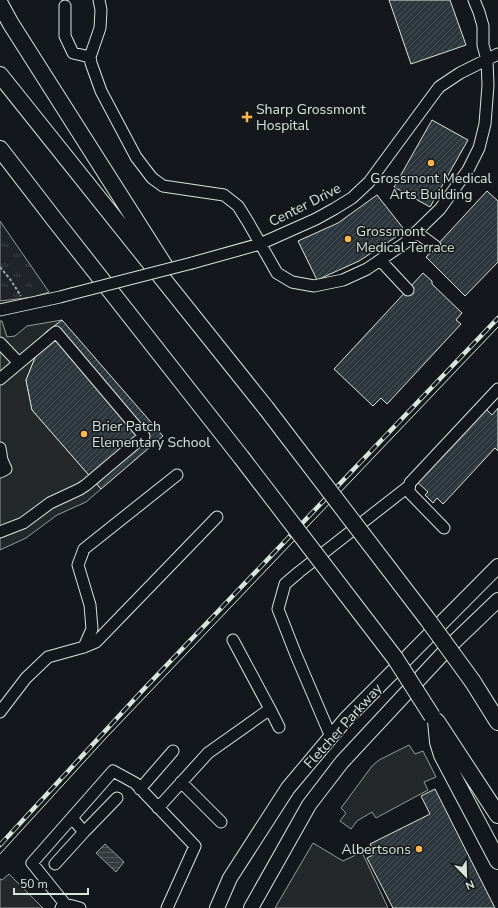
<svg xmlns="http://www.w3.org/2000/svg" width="498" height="908" font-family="'Nunito Sans',sans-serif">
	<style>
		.park { fill: url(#park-tufts); stroke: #939e99 }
		.parking { fill: #24282b; stroke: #939e99 }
		.water { fill: url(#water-rules); stroke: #939e99 }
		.building { fill: url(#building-hatch); stroke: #d8e6dc }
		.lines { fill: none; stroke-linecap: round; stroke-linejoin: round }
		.minor-casing { stroke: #d8e6dc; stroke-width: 13 }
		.major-casing { stroke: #d8e6dc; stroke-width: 16 }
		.highway-casing { stroke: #d8e6dc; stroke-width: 18 }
		.path { stroke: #9da8a2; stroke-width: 2; stroke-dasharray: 3 2; stroke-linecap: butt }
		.minor { stroke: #14181c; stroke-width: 11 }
		.major { stroke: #14181c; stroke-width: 14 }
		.highway { stroke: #14181c; stroke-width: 16 }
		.tram { stroke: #d8e6dc; stroke-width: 1 }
		.rail-casing { stroke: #d8e6dc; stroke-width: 4.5 }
		.rail { stroke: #14181c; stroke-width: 3; stroke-dasharray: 9; stroke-linecap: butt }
		.minor-bridge-casing { stroke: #d8e6dc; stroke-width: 13; stroke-linecap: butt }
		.highway-bridge-casing { stroke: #d8e6dc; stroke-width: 18; stroke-linecap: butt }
		.minor-bridge { stroke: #14181c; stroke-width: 11 }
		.highway-bridge { stroke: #14181c; stroke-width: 16 }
		.poi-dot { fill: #ffb74d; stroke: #14181c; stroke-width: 1.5 }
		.labels { text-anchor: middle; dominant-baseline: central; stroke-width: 3; stroke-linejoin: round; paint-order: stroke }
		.poi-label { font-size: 14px; fill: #d8e6dc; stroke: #14181c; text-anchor: start }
		.street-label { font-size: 14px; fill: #d8e6dc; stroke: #14181c }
	</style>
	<defs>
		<pattern id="park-tufts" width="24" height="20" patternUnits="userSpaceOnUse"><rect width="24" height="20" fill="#202428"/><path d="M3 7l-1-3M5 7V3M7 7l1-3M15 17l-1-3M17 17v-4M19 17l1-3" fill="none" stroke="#404447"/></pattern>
		<pattern id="water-rules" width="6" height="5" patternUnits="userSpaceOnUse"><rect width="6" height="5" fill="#363b3e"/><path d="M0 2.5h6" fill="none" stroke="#525759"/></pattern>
		<pattern id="building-hatch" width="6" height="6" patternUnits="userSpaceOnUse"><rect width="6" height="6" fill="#2c363c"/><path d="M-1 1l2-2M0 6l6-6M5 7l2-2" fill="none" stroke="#4a5358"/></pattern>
	</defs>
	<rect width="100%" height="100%" fill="#14181c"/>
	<path class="park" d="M0,221L49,292L34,297L0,301Z"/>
	<path class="parking" d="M62,320L45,333L26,380L32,410L101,489L86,502L57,515L26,538L0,550V321H2L7,337L15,336L27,326Z
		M409,745L415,754L423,751L436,777L424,782L428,790L376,818L372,812L357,821L351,829L340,821L346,813L341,808L372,766L379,760Z
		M313,843L343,861L362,852L388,908H275Z
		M9,874L43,908H0V879L2,880Z"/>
	<path class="water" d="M105,844L124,862L116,872L96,853Z"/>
	<path class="building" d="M389,0H450L466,45L411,64Z
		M432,120L468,140L430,207L394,187Z
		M487,191L498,201V262L465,296L426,257Z
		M377,195L403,228L393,234L396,237L359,261L317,280L298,241L338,223Z
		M423,273L432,281V284L462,313L456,320L461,324L387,404L381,398L373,406L334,369Z
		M62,320L163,436L101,489L32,410L26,380L45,333Z
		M485,408L492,415L498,408V451L495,448L443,504L437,498L433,503L425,495L428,492L416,481Z
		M435,789L495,908H393L367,858L375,854L370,844L430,814L421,796Z"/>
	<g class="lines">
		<defs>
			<path id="minor" d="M99,0L101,10L100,28L90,57L91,63L101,91L136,157L152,178L163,186L224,195L238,206L248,222L277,273L292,282L314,286L343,280L367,269L405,243L440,209L468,170L479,148L485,124L488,85L487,60L483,45V26L479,12L474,0
				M65,6V36L73,53L90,57
				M416,232L435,246
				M380,260L408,290
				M192,263L260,244L316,219L334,209L352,198L369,182L439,87L460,73L498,54
				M0,310L60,297L71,294
				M0,343L19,363L0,379
				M0,448L2,460L6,469L0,472
				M444,528L410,493L409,490L410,483L498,389
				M0,532L23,523L50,503L80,489L86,485L144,436L56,332L19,363
				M84,647L92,629L90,605L78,565L84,549L177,475
				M270,709L279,727
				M0,712L26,678L48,657L84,647L96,642L217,517
				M331,737L296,655L278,609L285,584L299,572L409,486
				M181,782L221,822
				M140,789L173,751
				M158,808L208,753L270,709L233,640
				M84,832L117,798
				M55,864L84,832L72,818
				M65,904L32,863L113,771L135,783L195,846L167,908
				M61,908L65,904L80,908"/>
			<path id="major" d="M217,908L230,878L277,805L288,788L346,719L498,566
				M251,908L309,805L342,762L450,646L498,600"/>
			<path id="highway" d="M0,4L11,24L166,268
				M0,75L266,408
				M0,149L54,219L241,457
				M473,682L498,722
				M436,721L438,742L442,755L498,861
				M437,722L498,815"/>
		</defs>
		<use href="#minor" class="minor-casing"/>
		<use href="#major" class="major-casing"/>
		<use href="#highway" class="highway-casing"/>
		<path class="path" d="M0,267L10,279L21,296"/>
		<use href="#minor" class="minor"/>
		<use href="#major" class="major"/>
		<use href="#highway" class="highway"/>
		<path class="tram" d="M0,854L107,737L498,327"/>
		<defs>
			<path id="rail" d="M0,845L142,691L498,318"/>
		</defs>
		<use href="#rail" class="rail-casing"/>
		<use href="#rail" class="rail"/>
		<defs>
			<path id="minor-bridge" d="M71,294L192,263"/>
			<path id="highway-bridge" d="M266,408L428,620L473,682
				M241,457L395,658L432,716"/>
		</defs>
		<use href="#minor-bridge" class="minor-bridge-casing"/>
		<use href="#highway-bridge" class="highway-bridge-casing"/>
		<use href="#minor-bridge" class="minor-bridge"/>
		<use href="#highway-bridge" class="highway-bridge"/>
	</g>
	<g class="poi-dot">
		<path d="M245 111h4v4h4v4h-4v4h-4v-4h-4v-4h4z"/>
		<circle cx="431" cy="163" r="4"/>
		<circle cx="348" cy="239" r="4"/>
		<circle cx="84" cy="434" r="4"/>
		<circle cx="419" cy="849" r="4"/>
	</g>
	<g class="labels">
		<g class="poi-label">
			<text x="256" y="109">Sharp Grossmont<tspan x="256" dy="16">Hospital</tspan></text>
			<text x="431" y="178" text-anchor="middle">Grossmont Medical<tspan x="431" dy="16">Arts Building</tspan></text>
			<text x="356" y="231">Grossmont<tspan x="356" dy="16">Medical Terrace</tspan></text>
			<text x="92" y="426">Brier Patch<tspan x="92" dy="16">Elementary School</tspan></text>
			<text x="411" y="849" text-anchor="end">Albertsons</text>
		</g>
		<g class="street-label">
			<text transform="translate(305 205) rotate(-27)">Center Drive</text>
			<text transform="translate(343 726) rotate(-48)">Fletcher Parkway</text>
		</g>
	</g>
	<g transform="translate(466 876) rotate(157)" stroke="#14181c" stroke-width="3" paint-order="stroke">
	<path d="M0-3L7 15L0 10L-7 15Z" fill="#d8e6dc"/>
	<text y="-6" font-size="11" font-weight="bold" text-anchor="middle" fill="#d8e6dc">N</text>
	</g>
	<path d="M14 888v6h74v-6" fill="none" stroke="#d8e6dc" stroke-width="2"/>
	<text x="20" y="888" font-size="12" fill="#d8e6dc" stroke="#14181c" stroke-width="3" paint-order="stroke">50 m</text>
</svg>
